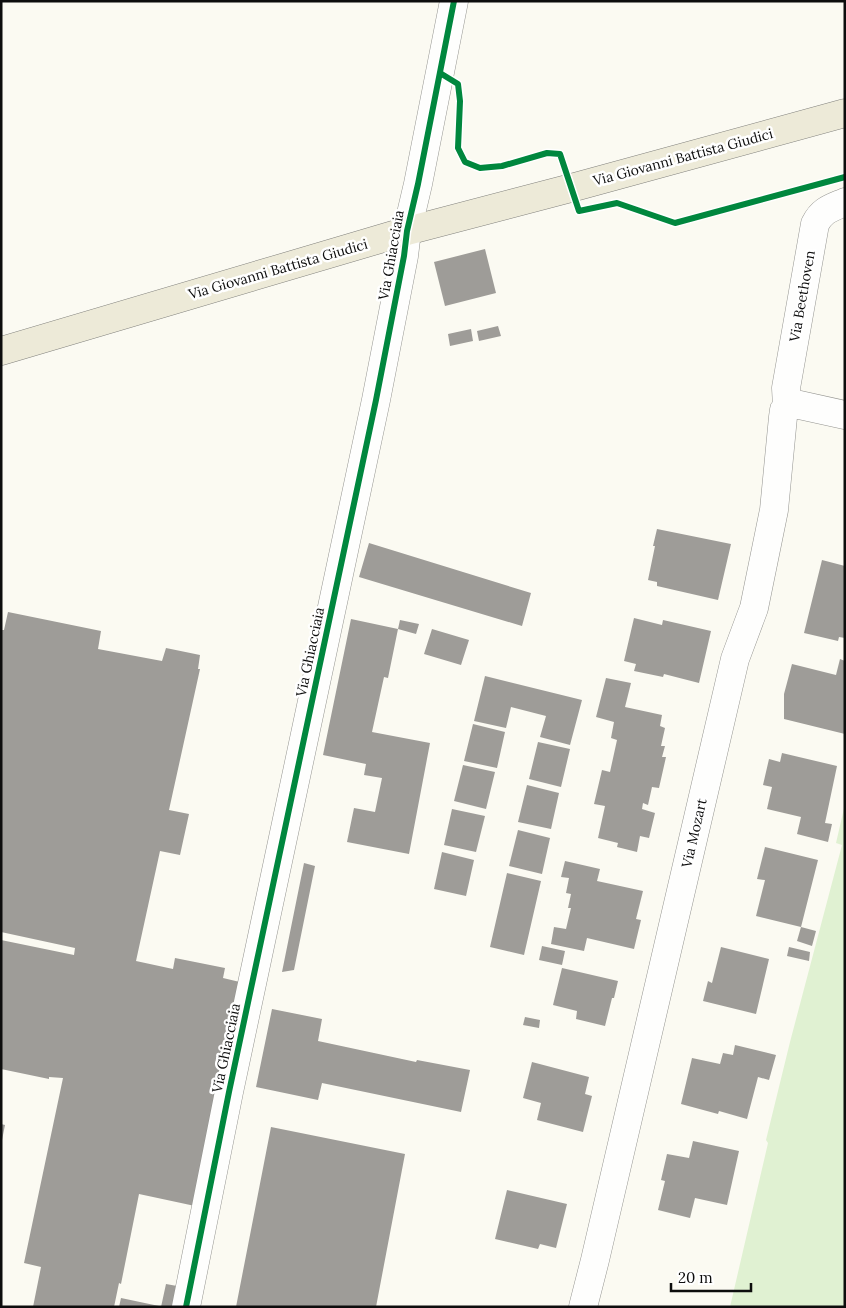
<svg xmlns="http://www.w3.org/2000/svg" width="846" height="1308" font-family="Lora,serif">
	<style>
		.green { fill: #e0f1d2 }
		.building { fill: #9e9c98 }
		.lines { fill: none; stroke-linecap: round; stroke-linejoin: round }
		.minor-casing { stroke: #949490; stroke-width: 29 }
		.major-casing { stroke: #81817d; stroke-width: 29 }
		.minor { stroke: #fefefd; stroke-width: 28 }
		.major { stroke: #edead8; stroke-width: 28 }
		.cycleway-casing { stroke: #fff; stroke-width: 9 }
		.cycleway { stroke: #00873e; stroke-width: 6 }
		.labels { text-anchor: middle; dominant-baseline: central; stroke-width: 5; stroke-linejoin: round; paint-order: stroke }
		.street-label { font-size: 14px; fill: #0d0d0d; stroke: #fff }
	</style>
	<rect width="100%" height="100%" fill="#fbfaf2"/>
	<path class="green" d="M845,804V1307H730L768,1143L766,1140L790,1042L842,845L836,843Z"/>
	<path class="building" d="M485,249L496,293L445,306L434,262Z
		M498,326L501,336L479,341L477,331Z
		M471,329L473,341L450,346L448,334Z
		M657,529L731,544L718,600L657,586V582L648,580L655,546H653Z
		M369,543L531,593L522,626L359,577Z
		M822,560L845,566V638L839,637L838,641L804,633Z
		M8,612L101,631L98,649L162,661L166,648L200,655L198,669H200L169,810L189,814L180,855L160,851L136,961L173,969L175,958L225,968L223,978L244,983L195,1206L139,1194L121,1284L119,1283L114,1307H33L41,1267L24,1263L63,1078L49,1077V1079L1,1069V940L74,955L75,948L1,932V630H4Z
		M634,618L662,625L663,620L711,631L699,683L664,674L663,677L634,671L636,664L624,661Z
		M351,619L398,629L388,678L384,677L372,732L430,743L409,854L347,842L354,808L375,812L382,778L364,775L366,764L323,755Z
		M400,620L419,624L416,634L398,629Z
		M432,629L469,640L461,665L424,654Z
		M840,659L845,661V734L784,719V694L792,664L836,675Z
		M485,676L582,700L570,745L540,737L546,716L511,707L506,728L474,721Z
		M606,678L631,683L625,707L662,715L660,726L665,728L661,746H665L662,757H666L659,788L652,787L648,805L643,803L642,809L655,813L649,838L640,836L637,852L617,847L618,843L598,838L605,806L594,804L602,770L610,772L617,740L611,738L614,722L596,717Z
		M473,724L505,732L497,768L464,761Z
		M538,742L570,749L561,787L529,779Z
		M782,753L837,766L825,823L832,824L828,842L797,834L801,817L767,809L772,787L763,785L769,759L780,762Z
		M463,765L495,772L486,809L454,801Z
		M527,785L559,793L551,829L518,822Z
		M452,809L485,816L476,852L444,845Z
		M518,830L550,838L542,874L509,866Z
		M765,847L818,860L801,927L816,931L812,946L797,941L801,927L756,916L765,880L757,879Z
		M442,852L474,860L466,896L434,889Z
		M565,861L600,869L597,881L643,891L636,919L641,920L634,949L587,938L584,951L551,944L554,927L566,929L571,908H568L571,894L566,893L569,878L561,877Z
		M304,863L315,866L294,970L282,972Z
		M507,873L541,881L524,955L490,947Z
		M542,946L565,951L562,965L539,960Z
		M721,947L769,959L756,1014L703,1001L708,981L712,983Z
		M789,947L810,952L809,961L787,956Z
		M562,968L618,981L614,998H612L605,1026L576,1019L577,1011L553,1005Z
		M272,1009L322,1019L318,1041L416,1062L417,1060L470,1070L461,1112L322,1083L318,1100L256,1087Z
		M525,1017L540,1020L539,1028L523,1025Z
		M735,1045L776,1055L769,1080L758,1077L747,1119L719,1111L718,1114L681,1104L692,1058L720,1064L723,1053L733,1055Z
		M532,1062L589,1077L585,1094L592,1096L583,1132L537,1120L541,1103L523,1098Z
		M1,1124L5,1125L2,1140L1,1139Z
		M271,1127L405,1154L376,1307H236Z
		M693,1141L739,1151L727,1205L695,1198L690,1218L658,1210L665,1181L661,1180L667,1154L689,1158Z
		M507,1190L567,1204L556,1248L540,1244L538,1249L495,1239Z
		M166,1284L177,1286L173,1307H161Z
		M121,1298L159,1306V1307H119Z"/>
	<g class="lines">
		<defs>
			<path id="minor" d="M787,407L786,388L815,224C822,210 831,208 845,202
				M787,407L795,404L845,415
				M186,1307L229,1092L376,400L404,256L407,231L418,184L454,1
				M583,1307L595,1260L735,659L754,608L774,510L783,417L784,410L787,407"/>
			<path id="major" d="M1,351L407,231L571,188L845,113"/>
		</defs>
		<use href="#minor" class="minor-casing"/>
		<use href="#major" class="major-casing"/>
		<use href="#minor" class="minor"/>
		<use href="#major" class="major"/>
		<defs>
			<path id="cycleway" d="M440,73L458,84L460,101L458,148L465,162L480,168L502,166L547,153L560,154L579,211L617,203L675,223L845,177
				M186,1307L229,1092L376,400L404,256L407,231L418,184L454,1"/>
		</defs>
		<use href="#cycleway" class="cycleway-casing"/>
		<use href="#cycleway" class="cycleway"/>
	</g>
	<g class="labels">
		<g class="street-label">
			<text transform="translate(683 157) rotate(-15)">Via Giovanni Battista Giudici</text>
			<text transform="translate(391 255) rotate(-80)">Via Ghiacciaia</text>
			<text transform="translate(278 269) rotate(-16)">Via Giovanni Battista Giudici</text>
			<text transform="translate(802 296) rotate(-80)">Via Beethoven</text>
			<text transform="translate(310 652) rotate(-78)">Via Ghiacciaia</text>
			<text transform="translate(694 833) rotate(-77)">Via Mozart</text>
			<text transform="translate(226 1048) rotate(-78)">Via Ghiacciaia</text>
		</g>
	</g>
	<rect width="846" height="1308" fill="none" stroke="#0d0d0d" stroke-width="5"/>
	<path d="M671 1283v8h80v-8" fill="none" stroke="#0d0d0d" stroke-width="2.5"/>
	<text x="678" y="1283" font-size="15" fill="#0d0d0d" stroke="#ffffff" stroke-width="4" paint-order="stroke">20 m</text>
</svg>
